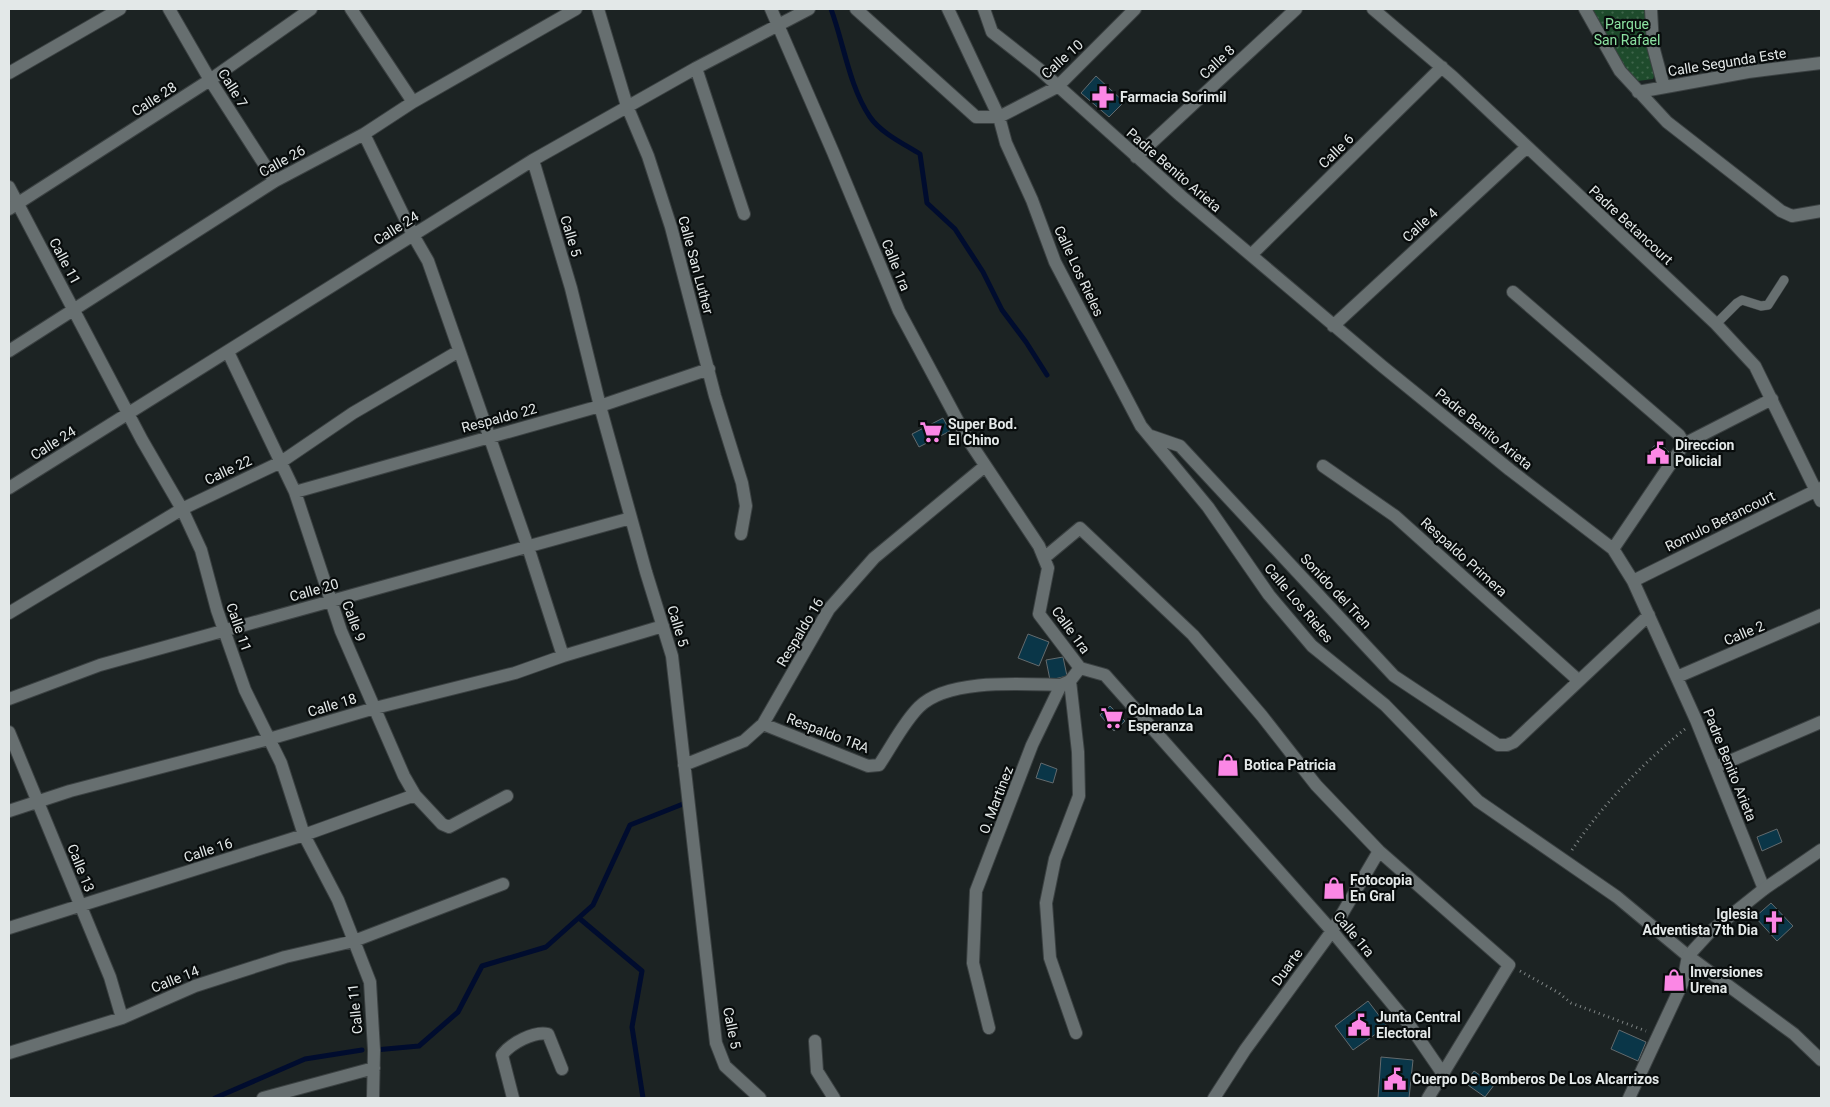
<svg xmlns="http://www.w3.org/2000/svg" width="1830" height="1107" font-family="Roboto,sans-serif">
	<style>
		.grass { fill: url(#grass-dots) }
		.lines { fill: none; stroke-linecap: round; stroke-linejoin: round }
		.stream { stroke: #000c2e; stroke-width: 5 }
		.building { fill: #0a3648; stroke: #636a6d }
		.service-casing { stroke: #3b4142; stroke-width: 10 }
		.minor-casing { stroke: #3b4142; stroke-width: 14 }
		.tertiary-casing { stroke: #3b4142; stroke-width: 14 }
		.path { stroke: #818787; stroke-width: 3; stroke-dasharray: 1 4; stroke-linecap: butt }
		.service { stroke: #676f70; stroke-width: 9 }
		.minor { stroke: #676f70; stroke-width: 12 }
		.tertiary { stroke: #676f70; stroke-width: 12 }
		.labels { text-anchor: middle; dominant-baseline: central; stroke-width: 4.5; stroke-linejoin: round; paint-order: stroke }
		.park-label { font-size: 14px; fill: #8be1a1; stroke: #080c0c }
		.street-label { font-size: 14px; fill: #e3e8e8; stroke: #080c0c }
		.poi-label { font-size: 14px; font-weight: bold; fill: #e3e8e8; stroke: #080c0c; text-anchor: start }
	</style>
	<defs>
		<pattern id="grass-dots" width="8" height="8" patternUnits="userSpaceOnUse" patternTransform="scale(1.25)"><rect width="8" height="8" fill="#1e4b2c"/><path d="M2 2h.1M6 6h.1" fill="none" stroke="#3f654b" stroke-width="1.8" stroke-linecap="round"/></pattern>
	</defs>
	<rect width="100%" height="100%" fill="#1c2323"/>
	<path class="grass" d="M1589,9H1648L1656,71L1653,79L1638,81L1622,67Z"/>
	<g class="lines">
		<path class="stream" d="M831,9C844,44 849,86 870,117C881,133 904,144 920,154L927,203L955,229L983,272L1002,310L1026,342L1047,375
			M579,918L642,971L632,1027L643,1098
			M375,1050L419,1046L458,1012L482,966L546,947L593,905L630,825L688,802
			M215,1098L305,1059L362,1050"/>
	</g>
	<path class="building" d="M1096,76L1124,102L1109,117L1081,93Z
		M943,418L950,431L919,447L912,434Z
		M1658,442L1669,452L1660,466L1646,455Z
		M1028,634L1049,642L1039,666L1018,658Z
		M1063,657L1067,676L1050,680L1046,660Z
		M1110,706L1125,721L1114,731L1100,715Z
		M1231,758L1236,765L1225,773L1221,766Z
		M1041,763L1057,769L1053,783L1036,778Z
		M1777,829L1782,842L1762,851L1757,837Z
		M1328,880L1342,887L1337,895L1327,889Z
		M1771,903L1793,926L1777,941L1755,917Z
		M1671,973L1681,978L1677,987L1667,982Z
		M1368,1001L1387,1026L1353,1050L1335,1026Z
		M1619,1030L1646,1042L1638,1061L1611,1049Z
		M1381,1057L1413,1060L1409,1098H1378Z
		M1474,1071L1494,1085L1485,1097L1465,1083Z"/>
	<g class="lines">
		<defs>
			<path id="service" d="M1716,324L1737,303L1742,300L1761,306L1768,305L1784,280"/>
			<path id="minor" d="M169,9L210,80L275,181
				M351,9L413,102
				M598,9L627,106L648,156L671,227L715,396L742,483L746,506L741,534
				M771,9L833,152L899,311L967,438L1039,546L1048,568L1039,614L1080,668L1105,675L1332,931L1408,1023L1443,1074
				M856,9L976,117H999L1057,87L1135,9
				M948,9L999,117L1006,143L1032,200L1055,262L1141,426L1208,507L1269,595L1312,646L1385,705L1478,801L1617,897L1688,956L1794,1034L1821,1060
				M984,9L992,32L1039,69L1181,196L1382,366L1510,470L1613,549L1633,581L1696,720L1764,889
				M1373,9L1453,77L1716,324L1755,366L1821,501
				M1585,9L1620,71L1667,122L1781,211L1792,216L1821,211
				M1651,9L1653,46L1664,87
				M696,68L744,214
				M9,73L120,9
				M1638,92L1748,72L1821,63
				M364,134L413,235L428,261L528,547L563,656
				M1136,157L1296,9
				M533,160L571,288L600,406L646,572L672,656L716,1043L725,1066L760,1098
				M9,187L142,440L182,509L201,550L217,610L245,690L281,763L304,835L338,900L370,982L374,1050L373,1098
				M9,209L210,80L311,9
				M1251,255L1442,67
				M1513,292L1679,435L1684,444L1613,549
				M1333,326L1527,147
				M9,351L275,181L364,134L413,102L576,9
				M228,352L295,492L341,631L404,776L415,795L442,824L449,827L507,796
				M1151,436L1180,446L1394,676L1498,745H1507L1514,742L1649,615
				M1684,444L1772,399
				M1323,466L1395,516L1578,680
				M9,488L533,160L696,68L809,9
				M295,492L600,406L709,369
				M1044,558L1080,528L1193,635L1262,716L1316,785L1379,851L1509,965L1428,1098
				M1633,581L1821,488
				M9,613L182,509L281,462L353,413L459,351
				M1677,677L1821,615
				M1070,681L1078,752L1079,796L1055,859L1046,903L1050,958L1076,1033
				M9,699L100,665L631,518
				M763,724L868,766L879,765C892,746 903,723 919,707C948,678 1023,684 1061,685L1070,681L1080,668
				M9,732L110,977L122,1018
				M684,765L744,741L763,724L829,609L874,558L985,466
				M1716,767L1821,722
				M9,811L70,791L269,739L375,708L515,673L563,656L663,626
				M9,928L304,835L415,795
				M989,1028L973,963L976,891L1032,745L1061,685
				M815,1041L817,1071L834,1098
				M9,1053L122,1018L195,986L285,957L354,941L503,884
				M263,1098L374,1068
				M513,1098L502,1055C511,1043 534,1031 548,1034L562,1069
				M1214,1098L1245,1050L1332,931L1379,851"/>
			<path id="tertiary" d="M1629,1098L1683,982L1688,956L1710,932L1764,889L1821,850"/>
		</defs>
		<use href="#service" class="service-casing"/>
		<use href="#minor" class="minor-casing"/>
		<use href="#tertiary" class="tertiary-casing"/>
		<path class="path" d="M1572,850C1602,805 1642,764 1685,729
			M1520,971L1559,993L1571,1003L1646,1031"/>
		<use href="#service" class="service"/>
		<use href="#minor" class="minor"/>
		<use href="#tertiary" class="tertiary"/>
	</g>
	<defs>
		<symbol id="pharmacy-bare" viewBox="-9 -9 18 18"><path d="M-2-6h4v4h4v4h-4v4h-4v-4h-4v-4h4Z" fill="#fb87e5" stroke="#080c0c" stroke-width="2.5" paint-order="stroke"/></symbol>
		<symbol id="supermarket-bare" viewBox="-9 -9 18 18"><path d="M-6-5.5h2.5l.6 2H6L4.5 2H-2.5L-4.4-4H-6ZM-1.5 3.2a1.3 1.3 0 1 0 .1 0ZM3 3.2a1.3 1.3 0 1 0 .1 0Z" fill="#fb87e5" stroke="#080c0c" stroke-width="2.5" paint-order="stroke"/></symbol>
		<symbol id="civic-bare" viewBox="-9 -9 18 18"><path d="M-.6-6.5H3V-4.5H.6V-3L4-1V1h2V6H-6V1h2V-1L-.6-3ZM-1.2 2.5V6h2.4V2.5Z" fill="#fb87e5" stroke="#080c0c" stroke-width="2.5" paint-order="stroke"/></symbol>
		<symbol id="shop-bare" viewBox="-9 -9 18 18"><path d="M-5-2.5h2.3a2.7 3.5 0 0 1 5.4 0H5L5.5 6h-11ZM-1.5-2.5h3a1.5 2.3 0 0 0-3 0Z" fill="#fb87e5" stroke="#080c0c" stroke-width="2.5" paint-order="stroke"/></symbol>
		<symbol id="church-bare" viewBox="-9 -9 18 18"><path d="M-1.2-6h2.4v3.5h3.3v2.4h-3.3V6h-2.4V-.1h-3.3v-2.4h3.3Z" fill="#fb87e5" stroke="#080c0c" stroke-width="2.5" paint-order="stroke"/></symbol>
	</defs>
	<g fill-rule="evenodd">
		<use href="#pharmacy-bare" x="1087" y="81" width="32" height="32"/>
		<use href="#supermarket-bare" x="915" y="416" width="32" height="32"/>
		<use href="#civic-bare" x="1642" y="437" width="32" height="32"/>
		<use href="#supermarket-bare" x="1096" y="702" width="32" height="32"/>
		<use href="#shop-bare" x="1212" y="749" width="32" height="32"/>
		<use href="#shop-bare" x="1318" y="872" width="32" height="32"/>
		<use href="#church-bare" x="1758" y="906" width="32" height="32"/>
		<use href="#shop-bare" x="1658" y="964" width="32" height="32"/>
		<use href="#civic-bare" x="1343" y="1009" width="32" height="32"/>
		<use href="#civic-bare" x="1379" y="1063" width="32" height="32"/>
	</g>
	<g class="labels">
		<g class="park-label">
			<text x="1627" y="24">Parque<tspan x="1627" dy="16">San Rafael</tspan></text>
		</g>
		<g class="street-label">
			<text transform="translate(1062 59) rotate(-42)">Calle 10</text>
			<text transform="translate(1217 62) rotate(-43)">Calle 8</text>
			<text transform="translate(1727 62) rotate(-9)">Calle Segunda Este</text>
			<text transform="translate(233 88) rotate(58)">Calle 7</text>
			<text transform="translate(154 99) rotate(-33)">Calle 28</text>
			<text transform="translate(1336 151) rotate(-44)">Calle 6</text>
			<text transform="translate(282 161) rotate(-29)">Calle 26</text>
			<text transform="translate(1174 170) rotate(41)">Padre Benito Arieta</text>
			<text transform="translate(1420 225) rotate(-43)">Calle 4</text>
			<text transform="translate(1631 225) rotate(43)">Padre Betancourt</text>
			<text transform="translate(396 228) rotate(-32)">Calle 24</text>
			<text transform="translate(571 236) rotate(73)">Calle 5</text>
			<text transform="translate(65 261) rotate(62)">Calle 11</text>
			<text transform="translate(696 265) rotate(75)">Calle San Luther</text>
			<text transform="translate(896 265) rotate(68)">Calle 1ra</text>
			<text transform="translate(1079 271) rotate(65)">Calle Los Rieles</text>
			<text transform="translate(499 418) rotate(-15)">Respaldo 22</text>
			<text transform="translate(1484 429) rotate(39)">Padre Benito Arieta</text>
			<text transform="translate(53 443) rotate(-32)">Calle 24</text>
			<text transform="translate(228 470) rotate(-25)">Calle 22</text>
			<text transform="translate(1720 521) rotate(-26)">Romulo Betancourt</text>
			<text transform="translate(1464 557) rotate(42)">Respaldo Primera</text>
			<text transform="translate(314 590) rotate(-16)">Calle 20</text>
			<text transform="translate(1336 591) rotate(47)">Sonido del Tren</text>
			<text transform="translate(1299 603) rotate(50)">Calle Los Rieles</text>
			<text transform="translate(354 621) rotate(69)">Calle 9</text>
			<text transform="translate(678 626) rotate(73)">Calle 5</text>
			<text transform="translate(239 627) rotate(71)">Calle 11</text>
			<text transform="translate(1071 630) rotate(54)">Calle 1ra</text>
			<text transform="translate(800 632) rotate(-59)">Respaldo 16</text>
			<text transform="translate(1744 633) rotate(-23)">Calle 2</text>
			<text transform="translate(332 705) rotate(-17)">Calle 18</text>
			<text transform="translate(828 733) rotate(21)">Respaldo 1RA</text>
			<text transform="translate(1730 765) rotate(68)">Padre Benito Arieta</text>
			<text transform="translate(996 800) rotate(-69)">O. Martinez</text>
			<text transform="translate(208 850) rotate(-18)">Calle 16</text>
			<text transform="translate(81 868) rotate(68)">Calle 13</text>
			<text transform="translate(1354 934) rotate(50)">Calle 1ra</text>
			<text transform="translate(1287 967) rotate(-54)">Duarte</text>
			<text transform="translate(175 979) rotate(-22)">Calle 14</text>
			<text transform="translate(355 1009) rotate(-96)">Calle 11</text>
			<text transform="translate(732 1028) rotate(79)">Calle 5</text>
		</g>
		<g class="poi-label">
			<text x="1120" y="97">Farmacia Sorimil</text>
			<text x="948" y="424">Super Bod.<tspan x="948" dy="16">El Chino</tspan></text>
			<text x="1675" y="445">Direccion<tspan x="1675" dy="16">Policial</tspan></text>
			<text x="1128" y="710">Colmado La<tspan x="1128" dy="16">Esperanza</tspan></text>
			<text x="1244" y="765">Botica Patricia</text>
			<text x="1350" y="880">Fotocopia<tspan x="1350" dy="16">En Gral</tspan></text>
			<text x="1758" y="914" text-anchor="end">Iglesia<tspan x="1758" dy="16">Adventista 7th Dia</tspan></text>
			<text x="1690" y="972">Inversiones<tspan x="1690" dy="16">Urena</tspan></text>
			<text x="1376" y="1017">Junta Central<tspan x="1376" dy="16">Electoral</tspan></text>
			<text x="1412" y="1079">Cuerpo De Bomberos De Los Alcarrizos</text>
		</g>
	</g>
	<rect width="1830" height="1107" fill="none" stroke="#e3e8e8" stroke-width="20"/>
</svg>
